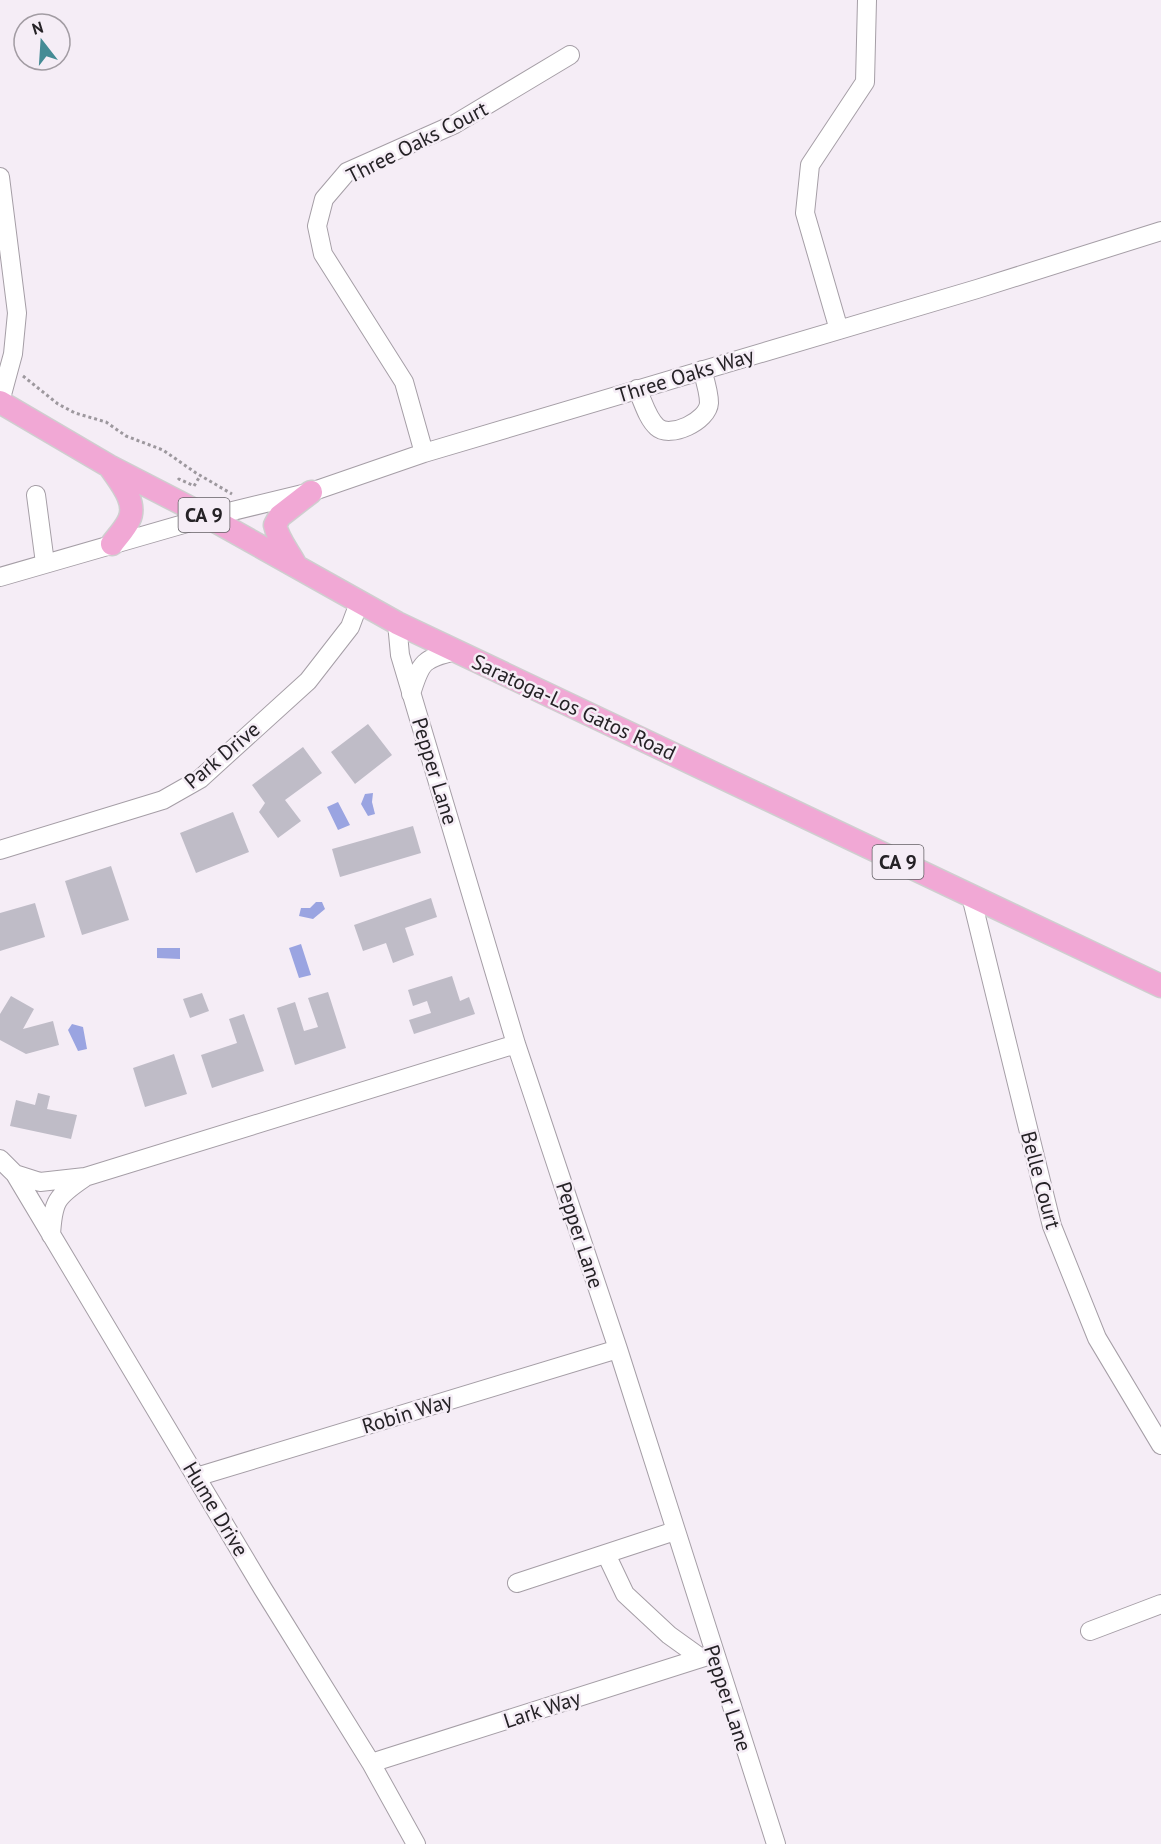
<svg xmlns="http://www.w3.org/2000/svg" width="1161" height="1844" font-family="'PT Sans',sans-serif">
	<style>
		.water { fill: #9aa4e1 }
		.building { fill: #bfbcc7 }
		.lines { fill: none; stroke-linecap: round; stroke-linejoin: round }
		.minor-casing { stroke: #a59ea6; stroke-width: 20 }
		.major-casing { stroke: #cfcecf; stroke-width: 25 }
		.path { stroke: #9d989e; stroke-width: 3; stroke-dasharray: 3 3; stroke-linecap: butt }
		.minor { stroke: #fff; stroke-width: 18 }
		.major { stroke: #f1a8d5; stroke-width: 22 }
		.labels { text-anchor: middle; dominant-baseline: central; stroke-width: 5; stroke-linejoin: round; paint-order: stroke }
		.shield { fill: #f5edf6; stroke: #635f64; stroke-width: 1.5 }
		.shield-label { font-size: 20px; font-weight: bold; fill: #252226 }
		.street-label { font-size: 21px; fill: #252226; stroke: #f5edf6 }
	</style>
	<rect width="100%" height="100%" fill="#f5edf6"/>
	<path class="water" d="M373,793L372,802L375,814L368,816L361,804L365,794Z
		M338,802L350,825L338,830L327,807Z
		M316,902H322L325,909L313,919L299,916L301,908H310Z
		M301,944L311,975L299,978L289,948Z
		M157,948H180V959L157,958Z
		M72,1024L83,1027L87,1049L78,1051L68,1030Z"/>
	<path class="building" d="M368,724L392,755L355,784L331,752Z
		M303,747L322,773L285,800L301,821L278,838L259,812L265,803L252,785Z
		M233,812L249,852L196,873L180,833Z
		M413,826L421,853L340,877L332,849Z
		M111,866L129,920L82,935L65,881Z
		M431,898L437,917L405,928L414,955L393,963L386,943L363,951L354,925Z
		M35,903L45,937L0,951V913Z
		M452,976L460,1001L469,997L475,1014L414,1034L409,1020L431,1013L427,1001L413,1006L408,990Z
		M328,992L346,1048L295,1065L277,1008L295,1002L304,1031L318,1027L308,998Z
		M202,993L209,1011L190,1018L183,999Z
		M11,996L34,1009L23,1029L53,1021L59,1045L26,1054L0,1040V1014Z
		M244,1014L264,1071L212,1088L201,1055L237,1043L229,1019Z
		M174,1054L187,1094L145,1107L133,1068Z
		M38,1093L50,1096L47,1109L77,1115L71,1139L10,1126L16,1100L35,1105Z"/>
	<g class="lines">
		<defs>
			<path id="minor" d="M0,177L17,313L13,354L0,402
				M839,330L805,213L810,165L865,82L867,0
				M637,389C643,401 647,418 657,427C670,439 708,421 709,403C709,392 705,380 702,370
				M424,453L404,382L323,254L317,226L324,199L347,172L455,124L570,55
				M36,495L45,563
				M0,577L208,517L311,492L424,453L977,289L1161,231
				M397,623L400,655L516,1044L618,1349L776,1844
				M411,694C421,661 423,659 456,651
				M0,850L163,800L200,779L308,681L350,627L359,603
				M971,896L1052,1226L1097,1338L1161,1445
				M0,1159L15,1174L40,1182L85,1177L516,1044
				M15,1174L263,1589L371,1763L416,1844
				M51,1235C53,1201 56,1197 84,1178
				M196,1477L618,1349
				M606,1554L625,1594L669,1635L701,1658
				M517,1583L675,1531
				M1090,1631L1161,1604
				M371,1763L714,1654"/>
			<path id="major" d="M0,402L109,466L208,517L397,623L1161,986
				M110,467C119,481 138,502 129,520C125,529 117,537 112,544
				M296,566C289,552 278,540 275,525L280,516L311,492"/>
		</defs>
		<use href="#minor" class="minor-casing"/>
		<use href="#major" class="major-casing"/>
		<path class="path" d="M23,376L58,404L75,413L106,422L126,436L163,450L196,473L232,494
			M178,480L179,479L194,486L200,476"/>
		<use href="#minor" class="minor"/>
		<use href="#major" class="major"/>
	</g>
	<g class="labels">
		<g class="shield">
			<rect x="178.5" y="498" width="51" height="34" rx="4.5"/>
			<rect x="872.5" y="845" width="51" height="34" rx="4.5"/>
		</g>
		<g class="shield-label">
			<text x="204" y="515">CA 9</text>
			<text x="898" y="862">CA 9</text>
		</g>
		<g class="street-label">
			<text transform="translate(417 142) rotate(-27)">Three Oaks Court</text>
			<text transform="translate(685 375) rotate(-17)">Three Oaks Way</text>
			<text transform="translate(574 707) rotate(25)">Saratoga-Los Gatos Road</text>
			<text transform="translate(222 755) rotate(-40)">Park Drive</text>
			<text transform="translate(435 771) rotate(73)">Pepper Lane</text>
			<text transform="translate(1041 1180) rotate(75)">Belle Court</text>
			<text transform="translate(580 1235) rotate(72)">Pepper Lane</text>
			<text transform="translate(407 1413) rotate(-17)">Robin Way</text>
			<text transform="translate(216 1509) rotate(59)">Hume Drive</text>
			<text transform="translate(728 1698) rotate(72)">Pepper Lane</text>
			<text transform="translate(542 1709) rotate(-18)">Lark Way</text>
		</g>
	</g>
	<g transform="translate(42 42) rotate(343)"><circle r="28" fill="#f5edf6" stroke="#a29ca3" stroke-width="1.5"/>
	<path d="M0-4.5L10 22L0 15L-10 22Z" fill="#448b95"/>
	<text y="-9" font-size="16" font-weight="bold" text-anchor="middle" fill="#252226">N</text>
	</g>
</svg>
